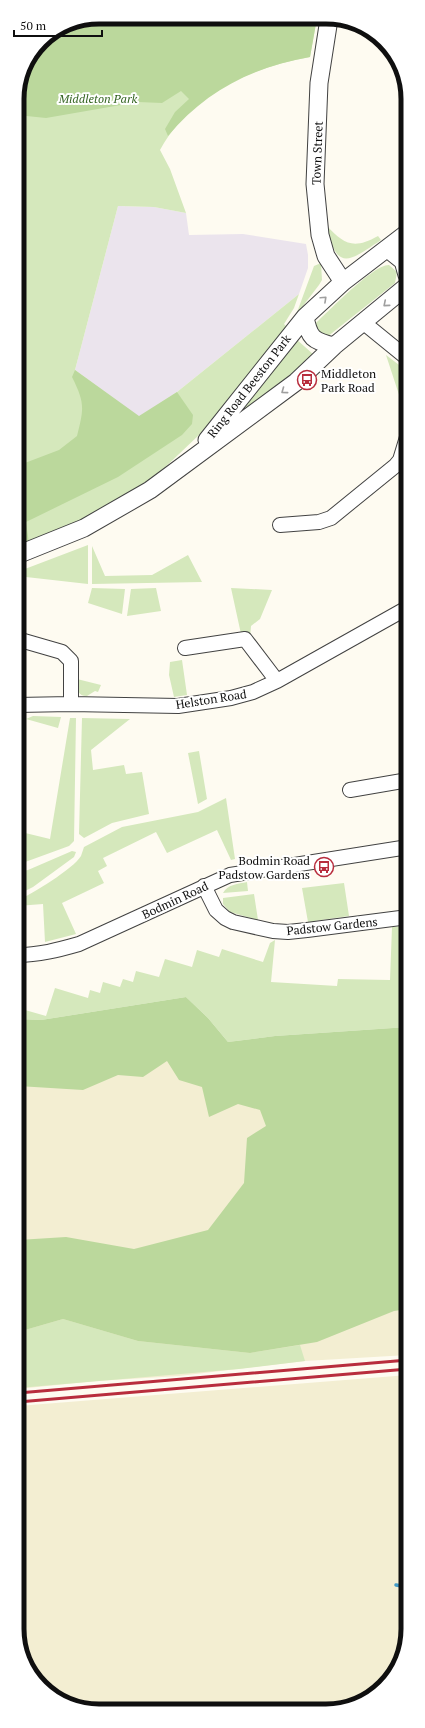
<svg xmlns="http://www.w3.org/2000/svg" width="425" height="1728" font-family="'PT Serif',serif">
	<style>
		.industrial { fill: #ebe4ed }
		.farmland { fill: #f3eed2 }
		.green { fill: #d5e8bc }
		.forest { fill: #bbd89c }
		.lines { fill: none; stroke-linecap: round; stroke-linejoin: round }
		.stream { stroke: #429bc7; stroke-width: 3.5 }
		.minor-casing { stroke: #424242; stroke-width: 16 }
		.tertiary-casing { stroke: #424242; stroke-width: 19 }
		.minor { stroke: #fff; stroke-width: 14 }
		.tertiary { stroke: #fff; stroke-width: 17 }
		.rail { stroke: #b82d3d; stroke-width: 3 }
		.oneway { stroke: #9f9f9f }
		.labels { text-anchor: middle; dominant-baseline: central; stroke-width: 4; stroke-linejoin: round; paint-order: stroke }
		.park-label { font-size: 12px; font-style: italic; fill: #346422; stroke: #fff }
		.street-label { font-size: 12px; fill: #0f0f0f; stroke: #fff }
		.poi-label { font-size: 12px; fill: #0f0f0f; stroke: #fff; text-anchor: start }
		.rim { fill: none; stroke: #0f0f0f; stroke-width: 5 }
	</style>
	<rect width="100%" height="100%" fill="#fefbf1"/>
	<path class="industrial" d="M118,206L154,207L186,213L189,235L243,234L306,244L308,255V268L299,294L177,392L139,417L75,370Z"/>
	<path class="farmland" d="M18,1019L228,1042L408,1027V1355L305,1361L179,1376L96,1381L18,1389Z
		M408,1375V1634L387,1683L362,1702L337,1710L83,1709L41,1687L18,1640V1406Z"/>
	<path class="green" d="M99,17L317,18L310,57C251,67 190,95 160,150L170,169L186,213L154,207L118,206L75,370L139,417L177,392L299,294L294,308L284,324L287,327L200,434L158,474L113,505L73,525L17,547V94L23,68L41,41L68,23Z
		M326,225C344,244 353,250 378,236L381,240C347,263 337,271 326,225Z
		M321,263L322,280L319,285L296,315L314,266Z
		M389,265L397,272L395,283L327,337H321L315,326L316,323C329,311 374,264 389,265Z
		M295,338L314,355L239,417L236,412Z
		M386,355L407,371V405L405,413Z
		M88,545V584L26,577L17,606V572Z
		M92,546L105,576L152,575L188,555L202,582L92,584Z
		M92,588L125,589L122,614L88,603Z
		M156,588L161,611L127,616L131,589Z
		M231,588L272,590L260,619L251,626L250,638L241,634Z
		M182,660L187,695L174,697L169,675L170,662Z
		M77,679L101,685L98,692L95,691L87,696C76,696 77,687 77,679Z
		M33,716L61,717L58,728L26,719Z
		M70,718H76L74,841L69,846L17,865V831L50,839Z
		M82,718L130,719L91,750L93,770L124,765L126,774L142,772L149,814L112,823L84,838L79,834Z
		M199,751L207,799L198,804L188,753Z
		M226,798L235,859L231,860L217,830L167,853L156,832L103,858L107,866L98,871L104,883L62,903L76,934L45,942L43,904L17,906V901C32,894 73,869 81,856C82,853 83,850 84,847L122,827L198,812Z
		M72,851L76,852L74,857L33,887L17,895V872L28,870Z
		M247,882L248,891L223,893C228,884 238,884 247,882Z
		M344,883L349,916L308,922L302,888Z
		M254,894L258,920L230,912L223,904V898Z
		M404,926L405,936L402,937L405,974H408V1027L275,1036L228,1042L208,1018L186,997L41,1020L18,1019V1008L46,1016L55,988L88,998L90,990L100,993L103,982L120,987L123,979L133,982L136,971L159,977L165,959L192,967L197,950L219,957L222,949L263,962L270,943L275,940L271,982L337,986L338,979L390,980L392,927Z
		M63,1319L138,1341L250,1353L300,1345L305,1361L239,1369L18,1388V1332Z"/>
	<path class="forest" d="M99,17L317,18L310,57C253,67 205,91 168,136L165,129L175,112L189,99L181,91L162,103L138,102L46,118L17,115V94L23,68L41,41L68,23Z
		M75,370L139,416L177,392L193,415L192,424L182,435L118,477L26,522L29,543L17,547V466L59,450L77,436C84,408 85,403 72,377Z
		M186,997L208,1018L228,1042L275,1036L408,1027V1309L394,1311L317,1342L250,1353L138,1341L63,1319L18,1332V1240L66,1237L134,1249L208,1230L244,1183L247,1138L266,1126L260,1110L238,1104L209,1117L202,1087L179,1080L167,1061L143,1077L118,1075L83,1090L18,1086V1019L41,1020Z"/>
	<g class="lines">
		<path class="stream" d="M396,1585L408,1587"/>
		<defs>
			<path id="minor" d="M364,323L407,358
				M280,525L319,522L331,518L395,466L400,460L407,437
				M17,639L62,652L71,661V704
				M185,648L245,639L277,681
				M17,705L71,704L178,706L231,698L253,692L277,681L407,608
				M350,790L408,780
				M204,886L216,910L225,918L233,922L273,931L288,932L307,930L408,917
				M17,955C39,955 58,950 79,944L230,875L408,847"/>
			<path id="tertiary" d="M329,19L319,83L315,184L320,235L326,256L343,282
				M388,249L403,261L407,275
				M305,317C309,338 313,341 334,346
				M207,440L305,317L343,282L407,233
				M17,555L84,528L150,490L296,382L334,346L407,286"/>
		</defs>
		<use href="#minor" class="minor-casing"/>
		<use href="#tertiary" class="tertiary-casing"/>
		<use href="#minor" class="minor"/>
		<use href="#tertiary" class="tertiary"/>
		<path class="rail" d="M18,1393L408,1360
			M18,1402L408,1369"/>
	</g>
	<defs><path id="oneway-chevron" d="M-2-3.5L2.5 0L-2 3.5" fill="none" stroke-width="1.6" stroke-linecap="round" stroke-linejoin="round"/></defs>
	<g class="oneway">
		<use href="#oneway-chevron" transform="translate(324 299) rotate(-43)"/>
		<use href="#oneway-chevron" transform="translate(386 304) rotate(140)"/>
		<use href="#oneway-chevron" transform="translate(284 391) rotate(144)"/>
	</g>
	<defs>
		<symbol id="bus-ring" viewBox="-11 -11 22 22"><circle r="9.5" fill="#fff" stroke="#b82d3d" stroke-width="1.5"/><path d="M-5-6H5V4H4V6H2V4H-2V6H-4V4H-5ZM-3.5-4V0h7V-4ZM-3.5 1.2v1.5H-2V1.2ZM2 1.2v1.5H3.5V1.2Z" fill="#b82d3d"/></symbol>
	</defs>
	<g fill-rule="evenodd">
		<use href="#bus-ring" x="296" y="369" width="22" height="22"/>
		<use href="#bus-ring" x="313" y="856" width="22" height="22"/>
	</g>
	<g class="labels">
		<g class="park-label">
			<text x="98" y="98">Middleton Park</text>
		</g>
		<g class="street-label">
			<text transform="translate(317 153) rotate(-88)">Town Street</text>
			<text transform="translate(249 386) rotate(-52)">Ring Road Beeston Park</text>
			<text transform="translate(211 699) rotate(-9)">Helston Road</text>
			<text transform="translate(175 900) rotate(-25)">Bodmin Road</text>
			<text transform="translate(332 926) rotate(-6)">Padstow Gardens</text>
		</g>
		<g class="poi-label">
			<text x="321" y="373">Middleton<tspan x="321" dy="14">Park Road</tspan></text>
			<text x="310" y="860" text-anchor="end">Bodmin Road<tspan x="310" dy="14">Padstow Gardens</tspan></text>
		</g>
	</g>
	<path d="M0 0H425V1728H0ZM99 24H326A75 75 0 0 1 401 99V1629A75 75 0 0 1 326 1704H99A75 75 0 0 1 24 1629V99A75 75 0 0 1 99 24Z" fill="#fff" fill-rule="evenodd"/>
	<path class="rim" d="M99 24H326A75 75 0 0 1 401 99V1629A75 75 0 0 1 326 1704H99A75 75 0 0 1 24 1629V99A75 75 0 0 1 99 24Z"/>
	<path d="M14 30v6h88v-6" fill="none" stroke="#0f0f0f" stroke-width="2"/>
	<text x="20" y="30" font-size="12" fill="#0f0f0f" stroke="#ffffff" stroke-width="3" paint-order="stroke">50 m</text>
</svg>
